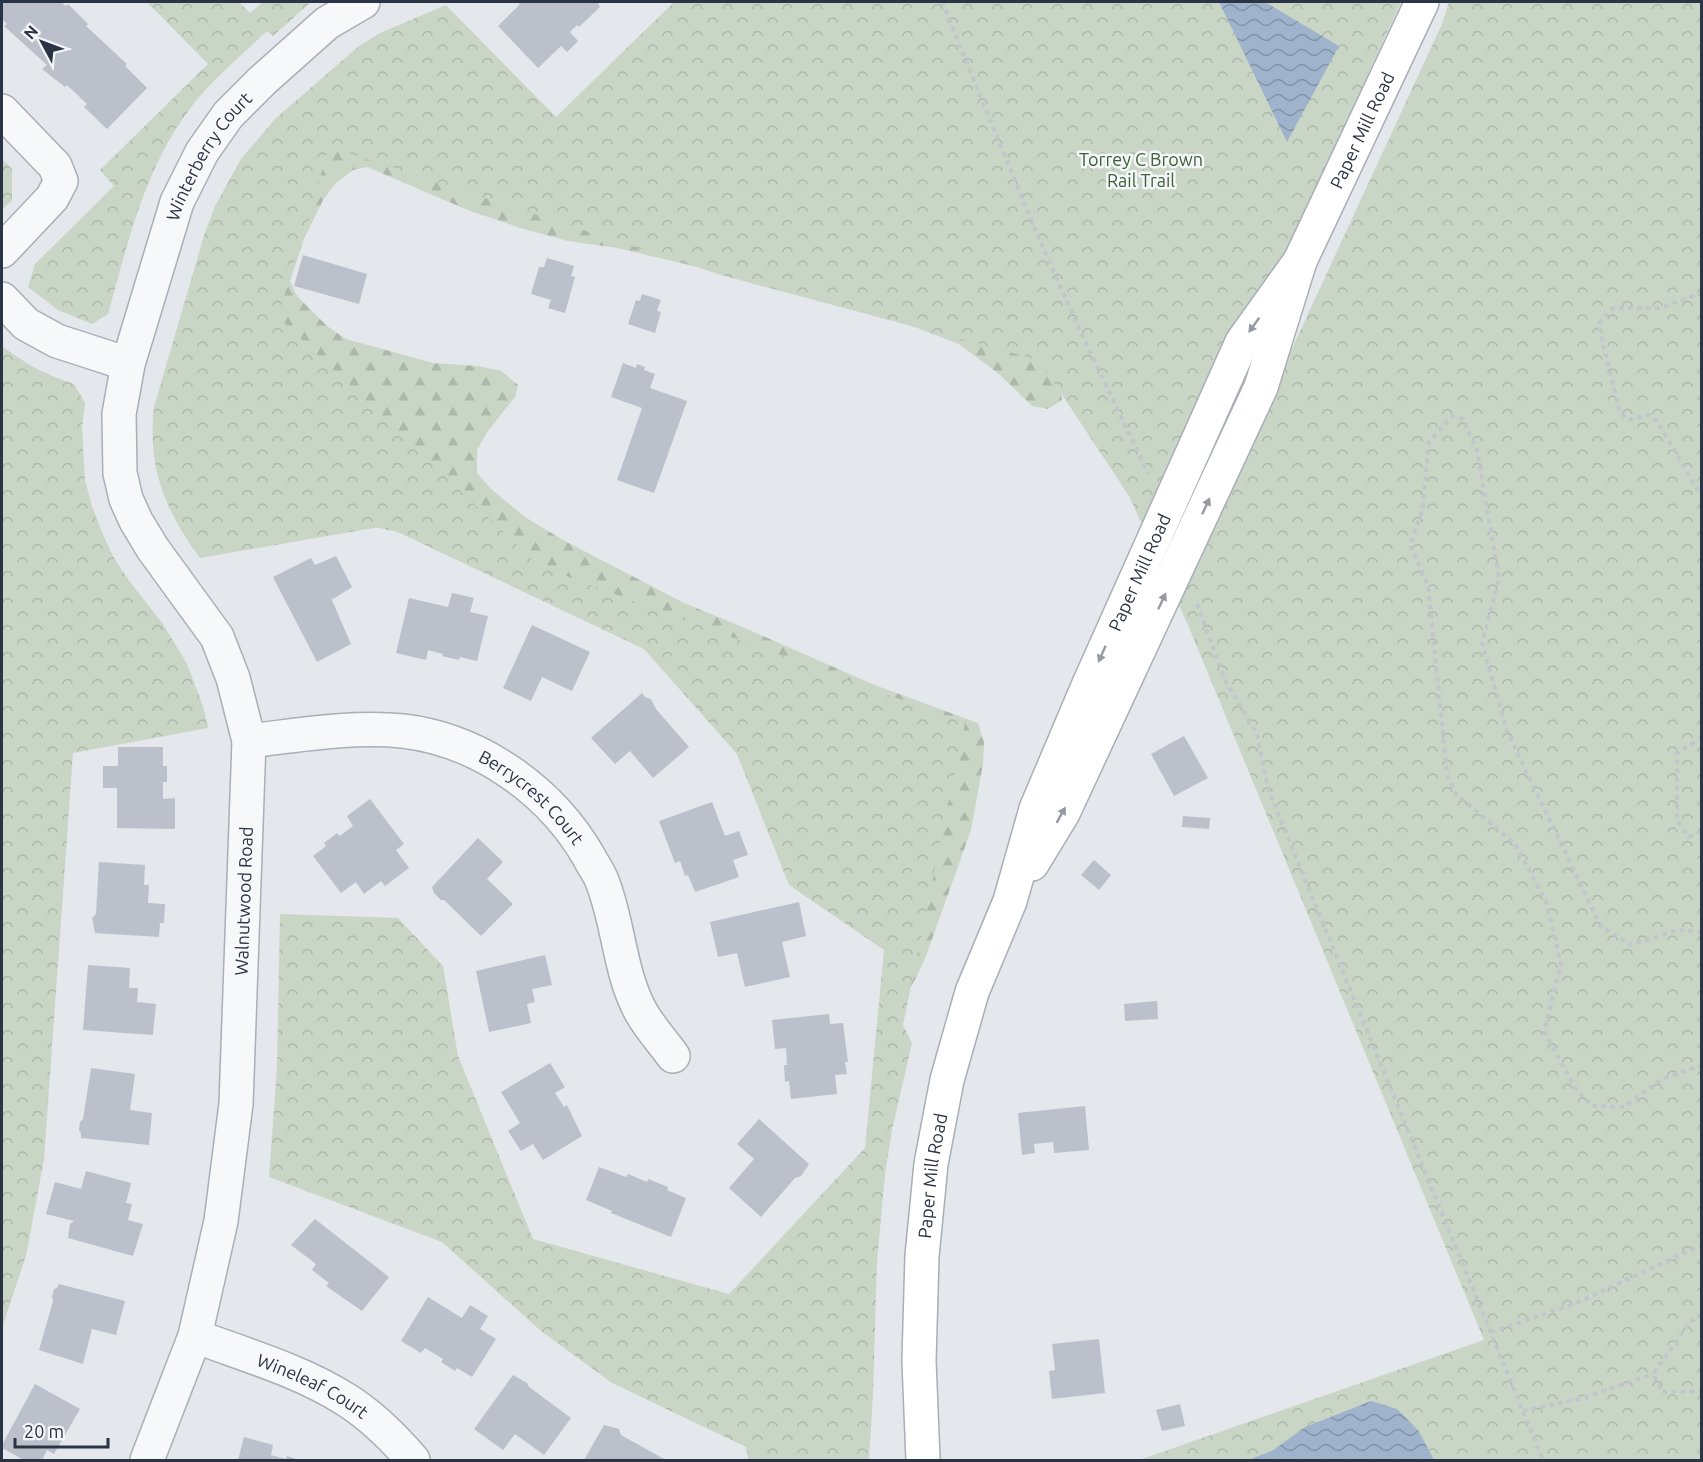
<svg xmlns="http://www.w3.org/2000/svg" width="1703" height="1462" font-family="Ubuntu,sans-serif">
	<style>
		.forest { fill: url(#forest-firs) }
		.park { fill: url(#park-crowns) }
		.water { fill: url(#water-waves) }
		.building { fill: #bbc0ca }
		.lines { fill: none; stroke-linecap: round; stroke-linejoin: round }
		.street-casing { stroke: #a9aeb7; stroke-width: 36 }
		.secondary-casing { stroke: #a9aeb7; stroke-width: 36 }
		.path { stroke: #c2c5cb; stroke-width: 4; stroke-dasharray: 4.5 4.5; stroke-linecap: butt }
		.street { stroke: #f7f8fa; stroke-width: 33 }
		.secondary { stroke: #fff; stroke-width: 33 }
		.oneway { fill: #959aa2 }
		.labels { text-anchor: middle; dominant-baseline: central; stroke-width: 5; stroke-linejoin: round; paint-order: stroke }
		.street-label { font-size: 18px; fill: #2b3445; stroke: #f4f6f9 }
		.park-label { font-size: 18px; fill: #3f6138; stroke: #f4f6f9 }
	</style>
	<defs>
		<pattern id="forest-firs" width="22" height="20" patternUnits="userSpaceOnUse" patternTransform="scale(1.5)"><rect width="22" height="20" fill="#c9d6c5"/><path d="M5 1l3.5 6h-7zM16 11l3.5 6h-7z" fill="#adb8ab"/></pattern>
		<pattern id="park-crowns" width="20" height="18" patternUnits="userSpaceOnUse" patternTransform="scale(1.5)"><rect width="20" height="18" fill="#c9d6c5"/><path d="M2 6a3 3 0 1 1 6 0M12 15a3 3 0 1 1 6 0" fill="none" stroke="#adb8ab"/></pattern>
		<pattern id="water-waves" width="16" height="10" patternUnits="userSpaceOnUse" patternTransform="scale(1.5)"><rect width="16" height="10" fill="#9fb4cc"/><path d="M0 5q4-4 8 0t8 0" fill="none" stroke="#8293a7"/></pattern>
	</defs>
	<rect width="100%" height="100%" fill="#e4e7ec"/>
	<path class="forest" d="M895,2L1060,385L1062,400L1048,409L1032,406L999,374L959,344L865,308L783,289L755,284L698,267L617,248L568,241L527,230L470,211L367,167L353,170L336,183L323,200L304,239L290,281L297,296L327,326L346,339L433,363L478,366L501,371L518,385L515,397L488,431L477,450V473L491,489L525,517L563,540L684,603L745,628L872,684L978,723L984,742L983,764L971,830L926,956L917,976L906,995L892,948L689,667L407,534L316,514L256,323L306,142L532,131Z"/>
	<path class="park" d="M147,2H239L250,13L263,2H311L273,36L267,31C241,56 211,80 189,110C144,170 128,243 108,314L92,324L58,310L28,287L35,264L114,186L100,170L208,64Z
		M674,2H1401L1239,357L1284,366L1442,24L1449,2H1701V1460H1139L1484,1340L1188,625L1129,496L1039,360L721,275L329,147L278,317L539,566L965,723L903,1025L912,1043L892,1130L885,1174L877,1262L873,1395L869,1460H748L746,1447L612,1383L541,1331L442,1242L269,1177L277,1068L280,914L398,918L443,966L458,1056L533,1239L729,1294L865,1148L884,950L789,885L737,754L644,649L385,526L200,558C165,511 147,467 154,407L205,232L215,206L241,159L276,118L359,46L380,33L446,5L556,117Z
		M2,159L12,169V200L2,210Z
		M2,346C24,363 48,376 74,384L85,403L82,428L85,480L92,506L102,532L114,558L130,582L163,624L187,664L203,706L208,728L73,753L44,1159L26,1256L2,1328Z"/>
	<path class="water" d="M1219,2H1265L1339,46L1287,142Z
		M1371,1401L1397,1409L1418,1430L1434,1460H1248L1272,1451L1305,1427Z"/>
	<path class="building" d="M2,2H61L66,6L68,4L88,24L86,26L127,64L125,66L147,88L107,129L84,107L87,104L67,85L65,87L42,69L47,65L4,26L7,24L2,19Z
		M517,2H601L598,4L600,7L579,27L577,25L570,32L578,41L567,52L561,46L538,68L498,26L520,4Z
		M303,255L367,274L359,304L294,286Z
		M547,258L574,266L571,276L575,277L565,313L548,308L551,300L531,294L539,267H544Z
		M642,294L661,300L657,311L661,312L655,333L628,324L636,300L640,301Z
		M623,363L636,368L637,364L645,367L644,370L655,374L650,388L687,401L654,493L617,480L642,408L611,397Z
		M336,556L352,587L333,599L331,598L351,644L317,662L273,577L311,558L315,565Z
		M452,593L474,598L470,612L488,616L477,661L460,657L459,660L442,656L443,654L428,650L426,660L396,653L409,598L448,607Z
		M532,625L590,652L572,691L542,677L531,701L503,688Z
		M642,693L645,697L651,699L656,709L689,747L653,778L630,751L615,764L591,738Z
		M1184,736L1208,778L1174,796L1151,754Z
		M118,747H163V766H167V782H163V799L175,798V829L117,828V788H103V766H118Z
		M370,799L404,844L396,850L409,868L385,886L381,881L364,894L356,882L341,893L313,856L326,846L324,843L337,833L340,836L353,826L347,816Z
		M712,802L725,836L739,831L748,855L733,860L739,877L695,892L688,875L685,876L680,861L675,863L659,821Z
		M1183,816L1210,818L1209,829L1182,827Z
		M478,838L503,862L487,879L513,904L481,936L444,900H441L434,893L432,887Z
		M1094,860L1111,875L1099,890L1081,875Z
		M99,862L145,865L144,885H149L148,903L165,904L164,923H160L159,937L95,933L92,918L96,914Z
		M799,902L806,936L782,942L790,977L745,987L737,953L718,957L710,922Z
		M545,955L552,985L532,989L535,1002L527,1004L531,1023L489,1032L476,971Z
		M88,965L130,968L129,988H138L137,1002L156,1004L153,1035L83,1030Z
		M1157,1001L1158,1019L1125,1021L1124,1004Z
		M829,1014L830,1024L843,1023L848,1062H845L847,1074L835,1075L837,1094L791,1099L789,1081L785,1082L784,1065H787L786,1048L775,1049L772,1020Z
		M550,1063L565,1087L555,1093L564,1107L567,1105L582,1136L543,1160L533,1144L521,1151L508,1131L520,1123L501,1092Z
		M91,1068L135,1074L130,1110L152,1113L149,1145L81,1138V1133L79,1130L80,1122L83,1119Z
		M1085,1106L1089,1150L1054,1153L1053,1142L1034,1144L1035,1153L1022,1155L1018,1113Z
		M759,1119L809,1164L801,1176L795,1178L761,1217L729,1188L754,1159L737,1144Z
		M599,1167L626,1177L628,1174L647,1182L648,1179L668,1187L667,1190L686,1198L671,1237L611,1213L612,1211L586,1200Z
		M86,1171L131,1183L126,1203L132,1204L128,1220L143,1224L133,1256L68,1238L70,1224L74,1221L46,1214L55,1182L81,1189Z
		M315,1219L389,1277L362,1311L326,1286L329,1283L312,1270L316,1264L291,1245Z
		M59,1284L125,1301L116,1335L92,1329L83,1364L39,1350L53,1301L52,1297L54,1289L57,1288Z
		M428,1297L462,1318L470,1305L488,1316L480,1329L496,1339L472,1377L457,1368L455,1371L441,1362L443,1359L425,1348L421,1353L401,1341Z
		M1099,1339L1105,1393L1052,1399L1049,1371L1055,1370L1052,1344Z
		M513,1375L527,1383L529,1387L571,1418L544,1455L515,1434L503,1450L474,1429Z
		M35,1384L80,1409L54,1454L47,1450L42,1460H24L2,1448V1445Z
		M1180,1404L1185,1426L1162,1431L1156,1410Z
		M604,1425L619,1429L621,1435L666,1460H584Z
		M244,1437L273,1445L271,1455L286,1459L287,1456L299,1460H238Z"/>
	<g class="lines">
		<defs>
			<g id="street">
				<path d="M2,111L55,166L61,181L52,198L2,251"/>
				<path d="M2,299L26,324L57,341L128,364"/>
				<path id="s1" d="M249,741C300,735 352,726 403,731C480,740 551,791 589,857C593,865 599,873 602,881C619,923 619,972 641,1012C650,1028 663,1042 673,1056"/>
				<path id="s2" d="M195,1336C245,1355 299,1370 345,1399C371,1415 393,1437 413,1460"/>
				<path id="s3" d="M147,1460L195,1336L221,1221L236,1104L249,741L233,678L217,637L153,549L136,521L126,499L120,473L119,414L128,364L177,202L202,152L228,115L263,80L327,23L363,2"/>
			</g>
			<g id="secondary">
				<path id="s4" d="M1032,864L1063,813L1261,387L1300,261L1422,2"/>
				<path id="s5" d="M923,1460L919,1361L922,1256L931,1164L947,1080L972,992L1010,901L1036,809L1089,684L1242,342L1300,261"/>
			</g>
		</defs>
		<use href="#street" class="street-casing"/>
		<use href="#secondary" class="secondary-casing"/>
		<path class="path" d="M942,2L1036,232L1083,337L1148,473
			M1702,293L1659,308H1613L1598,324L1620,412L1628,420L1649,415L1657,421L1702,497
			M1197,604L1225,680L1257,734L1268,789L1543,1460
			M1702,737L1677,753V820L1689,837L1702,831
			M1702,932L1678,930L1631,945L1601,927L1507,731L1482,643L1499,578L1477,450L1463,419L1452,416L1429,442L1422,512L1410,545L1428,585L1447,775L1456,794L1515,844L1546,902L1561,963L1544,1032L1577,1091L1592,1106L1624,1107L1662,1079L1702,1065
			M1702,1314L1690,1322L1653,1374L1662,1392L1702,1391
			M1491,1332L1574,1304L1702,1245
			M1523,1411L1583,1398L1653,1374"/>
		<use href="#street" class="street"/>
		<use href="#secondary" class="secondary"/>
	</g>
	<defs><path id="oneway-solid" d="M-6-.8H1V-3.2L6.5 0L1 3.2V.8H-6Z" transform="scale(1.5)"/></defs>
	<g class="oneway">
		<use href="#oneway-solid" transform="translate(1254 325) rotate(126)"/>
		<use href="#oneway-solid" transform="translate(1206 506) rotate(-65)"/>
		<use href="#oneway-solid" transform="translate(1162 601) rotate(-65)"/>
		<use href="#oneway-solid" transform="translate(1102 654) rotate(114)"/>
		<use href="#oneway-solid" transform="translate(1061 815) rotate(-61)"/>
	</g>
	<g class="labels">
		<g class="street-label">
			<text stroke="none"><textPath href="#s4" startOffset="806">Paper Mill Road</textPath></text>
			<text stroke="none"><textPath href="#s3" startOffset="1368">Winterberry Court</textPath></text>
			<text stroke="none"><textPath href="#s5" startOffset="926">Paper Mill Road</textPath></text>
			<text stroke="none"><textPath href="#s1" startOffset="303">Berrycrest Court</textPath></text>
			<text stroke="none"><textPath href="#s3" startOffset="572">Walnutwood Road</textPath></text>
			<text stroke="none"><textPath href="#s5" startOffset="285">Paper Mill Road</textPath></text>
			<text stroke="none"><textPath href="#s2" startOffset="128">Wineleaf Court</textPath></text>
		</g>
		<g class="park-label">
			<text x="1141" y="159">Torrey C Brown<tspan x="1141" dy="21">Rail Trail</tspan></text>
		</g>
	</g>
	<rect width="1703" height="1462" fill="none" stroke="#2b3445" stroke-width="6"/>
	<g transform="translate(42 42) rotate(311)" stroke="#f4f6f9" stroke-width="4.5" paint-order="stroke">
	<path d="M0-4.5L10 22L0 15L-10 22Z" fill="#2b3445"/>
	<text y="-9" font-size="16" font-weight="bold" text-anchor="middle" fill="#2b3445">N</text>
	</g>
	<path d="M15 1438v9h93v-9" fill="none" stroke="#2b3445" stroke-width="3"/>
	<text x="24" y="1438" font-size="18" fill="#2b3445" stroke="#f4f6f9" stroke-width="4.5" paint-order="stroke">20 m</text>
</svg>
